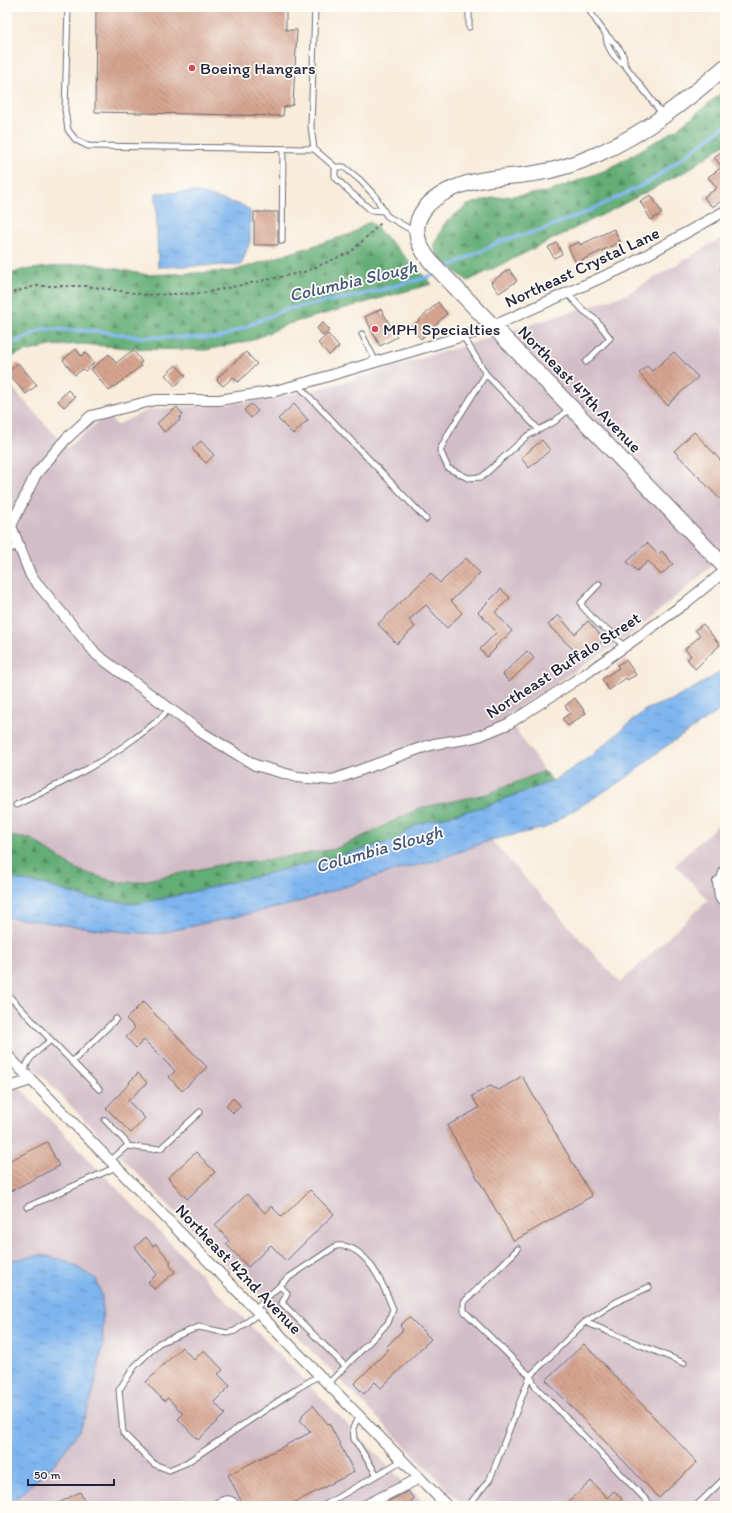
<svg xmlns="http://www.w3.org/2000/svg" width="732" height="1513" font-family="Itim,sans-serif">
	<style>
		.industrial { fill: #d2bdc7 }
		.forest { fill: url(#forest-firs); stroke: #426858 }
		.water { fill: url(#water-ripples); stroke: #506c94 }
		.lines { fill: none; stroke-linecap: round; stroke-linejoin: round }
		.stream { stroke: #7fb5ee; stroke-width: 3.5 }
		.building { fill: url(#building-back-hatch) }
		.lane-casing { stroke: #6d6973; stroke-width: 7 }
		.street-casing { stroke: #6d6973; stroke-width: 12 }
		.secondary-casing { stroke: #6d6973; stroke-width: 17 }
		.path { stroke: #6d6973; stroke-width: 2; stroke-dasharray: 3 3; stroke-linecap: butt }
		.lane { stroke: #fff; stroke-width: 5 }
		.street { stroke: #fff; stroke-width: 10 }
		.secondary { stroke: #fff; stroke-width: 15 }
		.poi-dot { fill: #d1495b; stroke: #fdfcf7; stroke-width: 1.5 }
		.labels { text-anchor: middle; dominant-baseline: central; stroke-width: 3.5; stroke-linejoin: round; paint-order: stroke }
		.poi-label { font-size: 17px; fill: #22223b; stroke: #fdfcf7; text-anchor: start }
		.street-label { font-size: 17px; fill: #22223b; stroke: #fdfcf7 }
		.water-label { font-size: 18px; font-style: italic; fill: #43557a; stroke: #fdfcf7 }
	</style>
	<defs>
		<pattern id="forest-firs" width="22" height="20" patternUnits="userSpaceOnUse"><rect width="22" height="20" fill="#63ad76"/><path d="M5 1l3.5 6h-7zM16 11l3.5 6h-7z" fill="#518c62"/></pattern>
		<pattern id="water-ripples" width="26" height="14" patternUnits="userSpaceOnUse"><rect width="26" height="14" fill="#7fb5ee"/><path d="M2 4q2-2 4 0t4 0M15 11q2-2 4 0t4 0" fill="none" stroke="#6893c2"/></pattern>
		<pattern id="building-back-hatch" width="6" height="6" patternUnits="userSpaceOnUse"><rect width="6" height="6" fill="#d7a691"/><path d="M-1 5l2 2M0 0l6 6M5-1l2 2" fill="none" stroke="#ae8778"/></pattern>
	</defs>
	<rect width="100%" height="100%" fill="#fdfcf7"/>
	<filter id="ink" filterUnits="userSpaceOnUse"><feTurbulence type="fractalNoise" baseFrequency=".025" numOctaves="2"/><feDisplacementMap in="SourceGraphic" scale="8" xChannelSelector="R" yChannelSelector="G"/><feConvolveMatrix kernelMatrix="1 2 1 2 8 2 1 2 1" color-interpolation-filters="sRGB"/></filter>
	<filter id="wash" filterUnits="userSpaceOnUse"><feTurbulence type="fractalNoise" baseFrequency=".012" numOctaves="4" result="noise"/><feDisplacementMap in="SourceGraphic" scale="16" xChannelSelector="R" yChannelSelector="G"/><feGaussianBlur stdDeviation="0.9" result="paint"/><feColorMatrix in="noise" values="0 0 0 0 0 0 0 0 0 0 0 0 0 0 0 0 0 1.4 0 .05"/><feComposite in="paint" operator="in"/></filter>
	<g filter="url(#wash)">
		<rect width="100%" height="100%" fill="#f8ecda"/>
		<path class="industrial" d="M725,236V555L629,636L506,715L544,771L487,794L419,808L370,833L335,849L279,858L219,865L138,882H115L76,869L31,839L7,836V382L67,448L106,415L117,425L148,410L247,402L319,389L453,349L625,295Z
			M725,818V1506H464L20,1054L11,1061L7,1057V917L104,930L156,934L434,861L491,840L620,983L708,900L675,865Z
			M7,1075L136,1208L427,1506H7V1503L19,1496L92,1397L103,1344L102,1310L41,1255L7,1261Z"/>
		<path class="forest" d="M725,90V144L688,170L612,210L468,281L437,257L434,244L445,223L467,205L492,198L548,192L606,170L677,129Z
			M370,221L432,284L288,324L253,340L206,350L141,349L81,344L50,346L17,354L7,361V275L22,270L87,263L148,275L233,271L351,234Z
			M544,771L553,781L486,806L418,824L393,841L323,860L171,897L135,904L87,898L45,885L7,878V836L31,839L76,869L115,882H138L219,865L279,858L335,849L370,833L419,808L487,794Z"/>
		<path class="water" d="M196,192L244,206L250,211V241L241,265L158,267L156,193Z
			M725,667V707L659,751L626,778L545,828L491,840L434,861L390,872L289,905L156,934L104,930L7,917V878L45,885L87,898L135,904L171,897L323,860L393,841L418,824L486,806L553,781L591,756L645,710L678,697L713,677Z
			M41,1255L67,1261L96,1279L102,1297L103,1344L92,1397L80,1430L55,1463L19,1496L7,1503V1261Z"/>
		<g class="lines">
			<path class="stream" d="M444,269L501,241L538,231L589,211L651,181L725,126
				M7,346L43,329L97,331L140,337L219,338L287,309L366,294L428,277L437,273"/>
		</g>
		<g id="blocks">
			<path class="building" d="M96,7H286V30H297L293,105L284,107L283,116L95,112Z
				M725,149V199L712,207L704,197L717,188L708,177L722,167L714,157Z
				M651,195L662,213L651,220L640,201Z
				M254,212H278V245H254Z
				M614,229L620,242L576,263L568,247L579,242L580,245Z
				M557,243L562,254L554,258L548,247Z
				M509,269L517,281L499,293L491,282Z
				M438,302L447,314L421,339L411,328Z
				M381,309L397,337L380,346L365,317Z
				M323,323L330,330L323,336L317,328Z
				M328,334L339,347L329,355L318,343Z
				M76,349L81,356L85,352L94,363L85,371L83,369L75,375L63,360Z
				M133,350L142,362L139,364L141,366L109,391L91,369L109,354L116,363Z
				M246,352L257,364L238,382L233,377L223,386L217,380L218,377Z
				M674,352L698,377L667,405L639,373L647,366L652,371Z
				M18,363L37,385L26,394L7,373Z
				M176,365L186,376L175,386L165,375Z
				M68,390L75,397L64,407L58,401Z
				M251,404L258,411L251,418L244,410Z
				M294,404L308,420L293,434L278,419Z
				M177,407L183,415L179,418L180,420L164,432L157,423Z
				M694,432L725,465V493L720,499L674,451Z
				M542,440L550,450L529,468L521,458Z
				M201,441L214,455L206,463L192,449Z
				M647,543L658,555L662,551L673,564L661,575L648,561L637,571L627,562Z
				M466,558L480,573L451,601L462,613L447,628L426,605L409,620L415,627L397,644L378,624L431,573L440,583Z
				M501,589L510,598L495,612L512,631L495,647L496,648L487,657L480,649L497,632L478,612Z
				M558,615L575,634L588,621L604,639L587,656L581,650L578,654L548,625Z
				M703,624L720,645L695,669L687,659L691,656L685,649L700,636L695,630Z
				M527,651L534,658L509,682L503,674Z
				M626,660L636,675L627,680L626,678L609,690L602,679L619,668L617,665Z
				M575,698L586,713L568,726L562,719L570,713L565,706Z
				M143,1002L207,1067L182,1091L169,1077L175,1071L144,1040L136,1048L126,1037L135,1028L126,1019Z
				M138,1073L147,1083L128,1101L145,1118L131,1133L106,1108L130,1083L129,1082Z
				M522,1076L592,1196L514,1241L447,1126L479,1108L472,1096L490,1086L499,1090Z
				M233,1098L241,1106L233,1113L226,1106Z
				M47,1142L59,1166L11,1191L7,1184V1162Z
				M196,1152L215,1172L187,1199L168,1178Z
				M310,1190L334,1214L286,1261L271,1245L248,1267L226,1244L229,1241L215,1225L247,1194L265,1213L271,1206L282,1217Z
				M146,1237L153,1246L156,1244L171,1262L169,1264L175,1272L154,1289L148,1282L157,1274L135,1247Z
				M409,1317L431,1339L381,1388L375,1382L364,1394L354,1384L388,1350L386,1347L403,1330L400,1326Z
				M584,1344L697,1462L659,1498L546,1380Z
				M182,1347L194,1360L204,1350L223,1370L218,1374L230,1386L214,1402L225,1414L198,1440L178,1419L183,1414L168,1398L164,1401L146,1382Z
				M313,1405L328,1424L329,1423L354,1472L288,1506H244L228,1475L311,1432L300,1420L303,1417L302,1415Z
				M591,1481L607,1498L614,1491L622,1499L619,1501L624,1506H564Z
				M408,1491L414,1499L411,1501L414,1506H380Z
				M80,1492L87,1506H53Z"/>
		</g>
	</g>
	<g filter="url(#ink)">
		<use href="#blocks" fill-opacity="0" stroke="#6d6973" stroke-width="1"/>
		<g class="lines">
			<defs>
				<path id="lane" d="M68,7L65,110L68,130L76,140L88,146L314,149
					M315,7L311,127L314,149L335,167H344L360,180L375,196L387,216L415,232
					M469,7V27
					M588,7C592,16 599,25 605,33C614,44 625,50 624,64
					M606,35C606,46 614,59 624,64L663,115
					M335,167V177L349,191L371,210L383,211
					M282,241L283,149
					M724,269L725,268
					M567,293L583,310L596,320L610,338L586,362
					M362,334L376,362
					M463,336L486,374L538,429
					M486,374L450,431L440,450L448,468L468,478L482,477L527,436L554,422L570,408
					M298,385L426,519
					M7,551L19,545
					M599,584L581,603L582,606L599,625L610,631L624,647
					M16,805C58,785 98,766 135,738C148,729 160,720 170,708
					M718,882L725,863
					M7,994L51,1040
					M72,1062L116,1019
					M25,1073C25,1058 41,1049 51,1040L99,1089
					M105,1120L127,1143V1146L110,1161
					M127,1146L151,1149L161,1148L200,1112
					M27,1207L116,1167
					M518,1249L464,1302V1311L530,1376L536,1387L652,1506
					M280,1286L287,1293L282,1303L345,1366
					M255,1309L288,1278L336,1246C366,1242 384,1286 393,1309L388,1323L328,1384
					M259,1313L235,1331L227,1333L199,1327L159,1343L135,1366L119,1390L123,1433L154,1464L169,1470L186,1463L298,1388L320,1375
					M585,1322L684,1363
					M359,1415L353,1428L354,1439L377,1475
					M210,1506C222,1500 229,1493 239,1506
					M323,1506L403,1460
					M468,1506L490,1479L530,1376L585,1322L616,1302L649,1287
					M696,1506L725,1478"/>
				<path id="street" d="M725,211L625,267L500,323L473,333L308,382L275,391L219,400H155L91,416L66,439L36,474L11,526L31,576L97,655L204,734L255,765L297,777L333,780L418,749L434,744L466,739L479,736L508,724L584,675L624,647L684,604L725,571
					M718,882L720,897L725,904
					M7,1055L447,1506
					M7,1088L31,1080
					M364,1506L420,1478"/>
				<path id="secondary" d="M725,67C686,101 645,133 598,154C578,163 558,170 537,173C517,177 497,176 477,181C434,190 394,220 432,263L725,567"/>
			</defs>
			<use href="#lane" class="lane-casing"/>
			<use href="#street" class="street-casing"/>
			<use href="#secondary" class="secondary-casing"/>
			<path class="path" d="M7,294L36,286H87L147,295L203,293L304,272L351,252L382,222"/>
			<use href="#lane" class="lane"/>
			<use href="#street" class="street"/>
			<use href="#secondary" class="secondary"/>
		</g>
	</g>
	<g class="poi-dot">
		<circle cx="192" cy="68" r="4"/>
		<circle cx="375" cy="329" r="4"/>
	</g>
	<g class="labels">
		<g class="poi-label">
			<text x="200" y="68">Boeing Hangars</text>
			<text x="383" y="329">MPH Specialties</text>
		</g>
		<g class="street-label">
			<text transform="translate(582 267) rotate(-25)">Northeast Crystal Lane</text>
			<text transform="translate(580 389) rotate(46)">Northeast 47th Avenue</text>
			<text transform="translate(563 665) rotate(-33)">Northeast Buffalo Street</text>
			<text transform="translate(239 1269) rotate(46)">Northeast 42nd Avenue</text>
		</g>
		<g class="water-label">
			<text transform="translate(353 281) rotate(-13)">Columbia Slough</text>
			<text transform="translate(379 849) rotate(-16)">Columbia Slough</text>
		</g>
	</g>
	<rect width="732" height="1513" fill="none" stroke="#fdfcf7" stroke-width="24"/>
	<path d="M28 1479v6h86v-6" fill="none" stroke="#22223b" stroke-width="2"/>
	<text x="34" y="1479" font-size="12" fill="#22223b" stroke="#fdfcf7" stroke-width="3" paint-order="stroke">50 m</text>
</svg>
